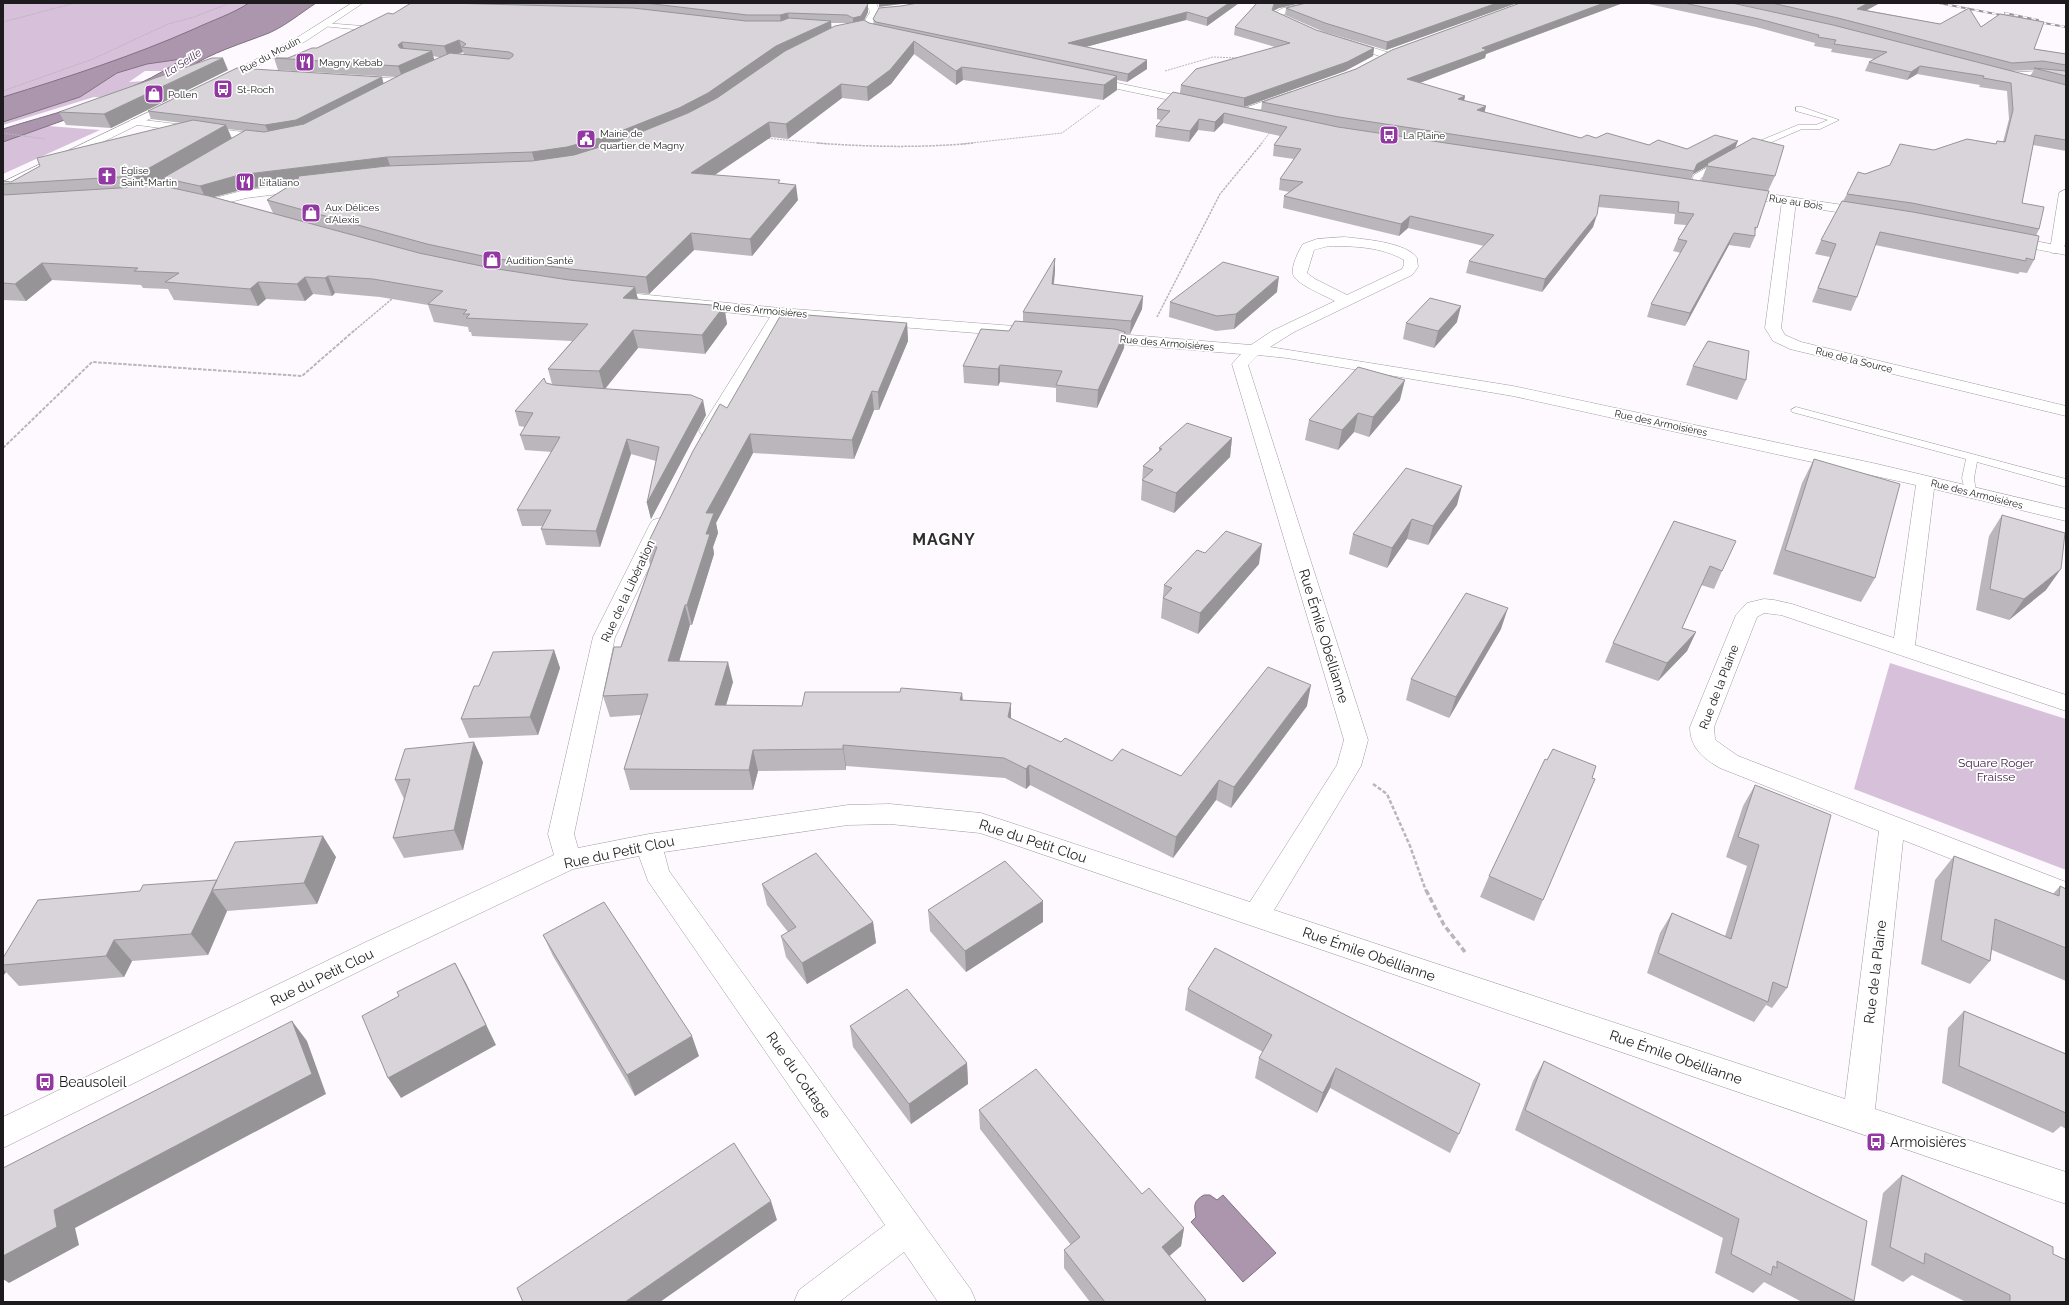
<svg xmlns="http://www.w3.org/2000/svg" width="2069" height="1305" font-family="Raleway,sans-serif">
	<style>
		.green { fill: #d7c1da }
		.water { fill: #ab96ae; stroke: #807182 }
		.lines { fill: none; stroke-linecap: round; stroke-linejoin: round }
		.service-casing { stroke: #9f9b9f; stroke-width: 1 }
		.minor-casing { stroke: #9f9b9f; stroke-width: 1 }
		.secondary-casing { stroke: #9f9b9f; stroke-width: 1 }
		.path-far4 { stroke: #b9b5ba; stroke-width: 1; stroke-dasharray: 2 1; stroke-linecap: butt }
		.path-far3 { stroke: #b9b5ba; stroke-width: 1.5; stroke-dasharray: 2.5 1; stroke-linecap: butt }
		.path-far2 { stroke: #b9b5ba; stroke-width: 2; stroke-dasharray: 3.5 1.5; stroke-linecap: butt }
		.path-far1 { stroke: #b9b5ba; stroke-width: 2.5; stroke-dasharray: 4 2; stroke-linecap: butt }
		.path { stroke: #b9b5ba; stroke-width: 3.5; stroke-dasharray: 5.5 3; stroke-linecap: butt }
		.service { fill: #fff; fill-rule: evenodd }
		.minor { fill: #fff; fill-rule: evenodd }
		.secondary { fill: #fff; fill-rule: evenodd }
		.rail-casing { stroke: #969296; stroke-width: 2 }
		.rail { stroke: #fff; stroke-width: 1.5; stroke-dasharray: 4.5; stroke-linecap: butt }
		.wall { fill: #bab6bb; fill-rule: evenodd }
		.shaded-wall { fill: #979498 }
		.building { fill: #d8d4d9; stroke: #979498 }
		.labels { text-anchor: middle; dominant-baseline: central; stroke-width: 3.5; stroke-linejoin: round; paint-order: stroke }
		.far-street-label { font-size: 10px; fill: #1d1b1d; stroke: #fff }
		.far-poi-label { font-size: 10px; fill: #1d1b1d; stroke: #fff; text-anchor: start }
		.far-water-label { font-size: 11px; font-style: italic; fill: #533459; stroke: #fff }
		.street-label { font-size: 12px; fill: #1d1b1d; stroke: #fff }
		.park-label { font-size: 12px; fill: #402145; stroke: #fff }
		.near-street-label { font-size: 14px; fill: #1d1b1d; stroke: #fff }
		.near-poi-label { font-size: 14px; fill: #1d1b1d; stroke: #fff; text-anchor: start }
		.district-label { font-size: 16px; font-weight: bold; letter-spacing: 1px; fill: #302d31; stroke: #fff }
	</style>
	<rect width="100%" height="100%" fill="#fef9ff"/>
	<path class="green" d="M3,3H249L198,42L3,116Z
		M183,59L164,71H145L129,82L144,81C129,89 110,99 94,97L3,125L5,121L80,97L117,73L147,64Z
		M48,126L100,130L3,174V142Z
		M1890,663L2066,719V870L1854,789Z"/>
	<path class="water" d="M249,3H316C301,13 285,26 269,33C241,44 212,52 187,69L73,117L3,142V129C63,110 130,96 182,59L147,64L117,73L80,97L3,122V97C68,77 133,56 194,29C213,20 232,14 249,3Z
		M1204,1195H1210L1217,1200L1223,1195L1276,1253L1243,1282L1191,1222L1196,1217C1194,1206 1193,1201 1204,1195Z"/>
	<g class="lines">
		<defs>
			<path id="service" d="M324,23L363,26L366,28L363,30L322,26V24Z
				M2039,71L2066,75V79L2039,75L2004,77L2001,75L2004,73Z
				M1796,107H1802L1839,120L1820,129H1802L1751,151H1745V147L1798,125H1816L1828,120L1796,111Z
				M1718,161L1725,163L1701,178L1697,188H1691L1690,186L1694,175Z
				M1796,407L2066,479V487L1977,462L1974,478L1976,492L1974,495H1966L1962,478L1966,459L1792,412L1791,410Z"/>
			<path id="minor" d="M1308,3H1327L1325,5L1282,15L1302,25V29C1293,31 1276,22 1272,14L1283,8Z
				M1345,39L1390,53L1391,55L1386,58L1341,44L1340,42Z
				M354,76L403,79L408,82L389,92L384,89L390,84L350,81L349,79Z
				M1291,92L1295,93L1297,95L1295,97L1247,114L1243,115L1237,112L1239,110Z
				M135,119L268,135L274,139L268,143L131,124L129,122L131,120Z
				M315,182L320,183L321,186L320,189L246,198L208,208L201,204L203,201L245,190Z
				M2066,189C2066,204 2069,241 2062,253H2052L2050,250L2059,193Z
				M1789,197L1796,201L1781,328L1785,335L1801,342L2066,406V416L1790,349L1773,341L1765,328L1782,201Z
				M1344,237C1362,239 1406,242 1417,258L1418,267L1412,275L1294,332L1270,347L1513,386L1877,464L2066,509V521L1934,489L1915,645L2066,695V711L1781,615L1764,613L1757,617L1714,727L1715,739L1718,742L1738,756L2066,882V904L1903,840L1875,1109L2066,1172V1204L980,833L890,824L848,825L664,852L669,871L971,1290L976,1302H938L904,1252L839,1302H794L799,1290L885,1225L648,881L639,856L573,869L386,958L3,1148V1117L366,942L554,855L548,834L593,637L650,524L653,520L660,518L667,520L670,524L615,637L574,834L578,848L649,834L848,805L890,804L981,813L1250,902L1337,765L1344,740L1232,364L1241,354L1094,342L1088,340L1086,337L1088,334L1094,332L1251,345L1272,331L1335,301C1326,296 1295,284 1293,274C1291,266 1299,250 1303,244L1317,239ZM1329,246C1355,246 1382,247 1404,260V265L1402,269L1347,295L1315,279L1307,273L1314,250ZM1258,355L1287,358L1513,396L1916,485L1894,638L1792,604L1774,600L1764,599L1747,603L1736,615L1690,727C1690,748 1704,759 1720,768L1879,831L1845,1099L1274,910L1361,766L1368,740L1248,365Z
				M608,291L780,308L1040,328L1046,330L1048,333L1046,336L1040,338L785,318L717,431L714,435L708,436L702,435L699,431L770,317L603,299L600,296L603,293Z"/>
			<path id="secondary" d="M352,3H363L306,41L224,83H216L215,81L298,37Z
				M866,3H876L880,12L873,24V28L893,35L894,37L893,39H885L865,32L863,24L870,12Z
				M1089,77L1198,100L1204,103L1198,106L1085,82L1084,80Z
				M176,99L182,102L180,104L3,191V182Z
				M1737,189L1869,209L1876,213L1869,217L1732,196L1730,193Z
				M2009,236L2066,247V255L2004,243L2002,240L2004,237Z"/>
		</defs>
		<use href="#service" class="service-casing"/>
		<use href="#minor" class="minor-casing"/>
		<use href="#secondary" class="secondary-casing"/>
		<path class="path-far4" d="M3,22L75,3
			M1165,71L1213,57L1238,58
			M3,91L93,59L168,24L194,17L230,3
			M3,133L45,139
			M765,138L828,144
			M962,144L1062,133L1100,105
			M1261,144L1271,131"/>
		<path class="path-far3" d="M817,143C870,147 921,148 974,143
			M1157,317L1220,194L1262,143
			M355,330L393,298"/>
		<path class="path-far2" d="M3,448L92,362L302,376L356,329"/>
		<path class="path-far1" d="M1373,784L1387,794L1410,846L1426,891"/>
		<path class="path" d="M1426,890L1444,925L1465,952"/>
		<use href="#service" class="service"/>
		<use href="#minor" class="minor"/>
		<use href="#secondary" class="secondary"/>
		<defs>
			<path id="rail" d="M1939,3L2011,17
				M2005,13L2038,20
				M2033,21L2066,27"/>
		</defs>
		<use href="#rail" class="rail-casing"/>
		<use href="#rail" class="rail"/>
	</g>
	<path class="wall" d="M476,3H867L868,12L864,20L869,23L874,24L873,19L901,6L918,3H1239L1207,26L1186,20L1085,47L1147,69L1127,82L1117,80V90L1103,100L963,80L956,85L914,54L891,84L868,101L842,98L788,139L771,137L714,175L780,183L798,200L752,256L694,250L649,294L636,293L638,299L724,306L727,324L705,354L638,348L605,389L706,415L651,519L647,503L656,461L631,454L600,547L546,545L541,529L543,526H522L517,510L552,452L525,450L520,435L525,427L519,426L515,411L546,383L552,384L548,369L572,341L472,336L471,332H469L468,327L434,322L428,305L380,297L335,293L332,296L313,294L305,301L266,299L258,306L174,300L168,289L143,288L141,285L52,280L26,301L3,300V181L11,182L182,123L151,119L148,111L384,83L396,77L278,70L274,58H288L317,48L393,14L476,4ZM831,23H848L831,28ZM463,52L464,54H458ZM433,56L438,57H441L434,60ZM228,129L244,131L232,138ZM164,180L167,187L156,185L159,183ZM295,182L267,200L273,213L214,197L245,189Z
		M1257,3H1301L1279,8L1273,11L1316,30L1374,48L1373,56L1345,71L1244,107L1261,110L1262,102L1356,69L1520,3H1623L1486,54L1485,58L1420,83L1465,96L1464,100L1484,112L1581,138H1596L1649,145L1687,149L1735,148L1775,176L1768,191L1755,232V236L1750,248L1729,245L1685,326L1647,317L1651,304L1681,253L1673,251L1678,239L1686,225L1674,224L1675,214L1598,207L1593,227L1542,292L1466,273L1469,261L1484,246L1408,228L1399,236L1283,208L1284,196L1290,192L1279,190L1280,179L1294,159L1273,156L1274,145L1280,136L1223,123L1214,132L1198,130L1189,142L1155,137L1156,126L1161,120L1157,119V109L1180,93L1181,85L1275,47L1234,35L1235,27ZM1707,166L1701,181L1691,180L1693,174Z
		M1306,3H1517L1386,50L1324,32L1285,15L1286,8Z
		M1644,3H1732L1834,26L1734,3H1880L1866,10L1940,24L1981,27L2034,49L2066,54V151L2033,145L2022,203L2039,229L2036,236L2034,260L2027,273L2020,272L2018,274L1875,245L1857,297L1851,311L1812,302L1830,257L1815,254L1821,240L1843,201L1847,194L1865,174L1934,150L1996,144L1997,141L2003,142L2009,119L2007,91L1979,87L1980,85L1917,74L1907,80L1865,71L1869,62L1874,59L1831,52L1832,49L1814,46L1815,43L1756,27ZM2034,70L2030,76L2010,71Z
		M228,70L111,128L66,125L59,112Z
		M1055,271L1054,284L1143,296L1142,309L1130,334H1125L1124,348L1097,408L1056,402V388L1000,382L998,386L964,383L963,366L1009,331L1023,322V312Z
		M1277,292L1234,329L1216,331L1169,317L1170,302Z
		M1457,322L1434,348L1403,339L1406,323Z
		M907,323L908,341L879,410H874L854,459L753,453L716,523L718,533L713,547L714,554L692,625H690L679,662L733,682L726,705L802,706L962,693L963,700L1011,703V719L1061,742L1112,761L1181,776L1307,706L1231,808L1216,800L1173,858L1030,785L1026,789L1005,778L846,766V770L758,771L753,790H630L624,769L641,715L610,717L603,696L650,565L646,547L727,408Z
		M1693,366L1746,380L1737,400L1686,385Z
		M1400,400L1369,437L1354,432L1338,450L1305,440L1309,420Z
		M1232,438L1230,457L1174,513L1141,500L1143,466L1159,451V448Z
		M1814,459L1875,578L1861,602L1773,574L1802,483Z
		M1457,505L1428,545L1407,539L1387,568L1349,554L1353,534Z
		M2002,515L2046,590L2009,620L1976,610L1989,536Z
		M1674,521L1722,571L1714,589L1701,585L1682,628L1696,632L1687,651L1658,681L1605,662L1613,643Z
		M1205,553L1259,564L1198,634L1161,618L1164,585Z
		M1501,629L1449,718L1406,700L1411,679Z
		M554,650L560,668L538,735L469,738L461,719L479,686Z
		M483,762L463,850L404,858L393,838L404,799L395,780Z
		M1755,785L1787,988L1772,1008L1766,1005L1754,1022L1647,973L1660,933L1672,913L1725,936L1747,866L1726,857L1743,806Z
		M1954,856L2053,894L2060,886L2066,889V981L1992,950L1990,961L1970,984L1921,964L1935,880Z
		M336,857L317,904L227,911L208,955L132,961L124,977L19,986L6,972L3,976V958L140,891L217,880Z
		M1489,876L1543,900L1534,921L1480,897Z
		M762,884L873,922L876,943L807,984L786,957L781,936L788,932L767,905Z
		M928,910L1043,922L966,972L930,931Z
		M543,935L699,1056L635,1096L553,956Z
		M1188,989L1459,1134L1450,1153L1330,1088L1317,1113L1255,1078L1259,1058L1263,1052L1185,1010Z
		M1964,1011L2066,1054V1129L2061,1126L2053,1133L1942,1083L1948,1028Z
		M850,1026L967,1063L968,1084L911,1124L853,1047Z
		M1544,1061L1854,1301L1853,1302H1802L1764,1282L1753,1293L1715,1273L1723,1238L1515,1130L1533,1081Z
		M979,1110L1142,1194L1184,1228L1181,1246L1169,1256L1206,1300L1205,1302H1090L1064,1268V1250L1071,1245L980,1129Z
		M1902,1175L2053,1254L2066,1302H1966L1912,1275L1903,1282L1871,1265L1883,1193Z"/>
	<path class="shaded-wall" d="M879,3H909L879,7Z
		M1229,3H1239L1207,26V18Z
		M1274,3H1301L1279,8L1273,11L1274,4Z
		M1497,3H1517L1386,50L1387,42Z
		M1604,3H1623L1486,54L1485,58L1406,88L1407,79L1482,48Z
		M1868,3H1880L1854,17L1857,9Z
		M868,4V12L862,25L853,26V18Z
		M1187,12L1186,20L1067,52L1068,43Z
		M788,13L789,20L781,24L780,15Z
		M831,21L832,32L710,106L614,148L536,166L532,152L776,46Z
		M459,40L463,52L448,57L444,46Z
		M914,41V54L891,84L868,101L867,87Z
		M402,42L405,54L398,45Z
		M1374,48L1373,56L1345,71L1244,107V98Z
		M432,51L435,63L402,77L398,66Z
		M223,58L228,70L111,128L104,114Z
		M1147,60V69L1127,82L1128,74Z
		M1920,66L1917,74L1907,80L1911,72Z
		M962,67L963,80L956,85V71Z
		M1117,76V90L1103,100L1104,85Z
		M382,77L384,85L300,129L269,133L265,125Z
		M841,84L842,98L788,139L786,124Z
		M1465,96L1463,105L1458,99Z
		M1486,106L1484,115L1477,110Z
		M1224,113L1223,123L1214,132L1215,122Z
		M1199,119L1198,130L1189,142L1190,131Z
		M769,122L771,137L694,189L691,173Z
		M226,125L232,140L163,178L164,180L143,193L135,176Z
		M1738,141L1734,151L1693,174L1690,180L1697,164Z
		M387,157L392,171L245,189L206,199L200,186L239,175Z
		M796,185L798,200L752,256L750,239Z
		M1597,215L1593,227L1542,292L1545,279Z
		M1410,216L1408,228L1399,236L1401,224Z
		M691,233L694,250L649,294L646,277Z
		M1734,233L1729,245L1685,326L1690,313Z
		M1055,258V271L1052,297V284Z
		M42,263L52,280L26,301L15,284Z
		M328,276L335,293L332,296L325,278Z
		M305,277L313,294L305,301L297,284Z
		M1279,277L1277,292L1234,329L1236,314Z
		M258,282L266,299L258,306L250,289Z
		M635,287L639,304L623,298Z
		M1143,296L1142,309L1130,334L1131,321Z
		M724,306L727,324L705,354L702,335Z
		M1461,306L1457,322L1434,348L1438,331Z
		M907,323L908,341L879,410L878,392Z
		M633,330L638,348L604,390L599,371Z
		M1125,332L1124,348L1097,408L1098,390Z
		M1000,365V382L998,386V369Z
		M1405,380L1400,400L1369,437L1373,417Z
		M872,391L874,410L854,459L852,440Z
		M703,400L706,415L651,519L647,503Z
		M1358,413L1354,432L1338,450L1342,430Z
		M750,434L753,453L716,523L718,533L713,547L714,554L692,625L687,605L706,513Z
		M1232,438L1230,457L1174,513L1176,493Z
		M627,439L631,454L600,547L596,531Z
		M1462,486L1457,505L1428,545L1433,526Z
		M1412,519L1407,539L1387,568L1392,548Z
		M1262,544L1259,564L1198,634L1200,613Z
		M2061,569L2046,590L2009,620L2024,599Z
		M685,605L690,625L673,682L668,661Z
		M1508,608L1501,629L1449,718L1456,697Z
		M1696,632L1687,651L1658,681L1667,663Z
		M554,650L560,668L538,735L530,717Z
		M728,662L733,682L720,725L715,705Z
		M1311,685L1307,706L1231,808L1234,787Z
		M962,693L963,713L960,700Z
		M1011,703V723L1008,717Z
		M474,742L483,762L463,850L454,830Z
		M843,745L846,766V770L843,749Z
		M753,750L758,771L753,790L749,770Z
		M1029,765L1030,785L1026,789V769Z
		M1219,780L1216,800L1173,858L1176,837Z
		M323,836L336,857L317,904L304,883Z
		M212,890L227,911L208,955L191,934Z
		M1043,901V922L966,972L965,951Z
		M873,922L876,943L807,984L802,963Z
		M114,940L132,961L124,977L106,956Z
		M455,963L466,983L496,1045L401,1098L388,1078Z
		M3,969L6,972L3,976Z
		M292,1021L307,1041L326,1094L75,1228L79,1245L9,1283L3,1279V1256L54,1210Z
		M692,1036L699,1056L635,1096L627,1075Z
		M967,1063L968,1084L911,1124L909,1104Z
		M1336,1068L1330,1088L1317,1113L1323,1093Z
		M771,1201L777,1220L660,1302H625Z
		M1184,1228L1181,1246L1159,1265L1162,1247Z"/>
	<path class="building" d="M411,3H446L633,8L746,21H781L789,18L831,21L776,46L708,93L679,108L611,135L567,147L532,152L387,157L239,175L200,186L163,178L246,130L264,132L304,124L404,73L450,53L509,59L513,56V54L509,52L462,47L466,44L459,40L444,46L402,42L398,45L400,48L432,51L398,66L274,58H288L312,48H317L388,13L393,14Z
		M645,3H867L868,4L861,16L853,18L847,15L788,13L780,15H747Z
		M918,3H1229L1207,18L1187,12L1068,43L1147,60L1128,74L876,22L873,19L879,8L901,6Z
		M1257,3H1274V4L1272,10L1316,30L1374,48L1347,62L1244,98L1181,85L1196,69L1290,43L1235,27Z
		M1306,3H1497L1387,42L1325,23L1286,8Z
		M1520,3H1604L1482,48L1487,50L1407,79L1465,96L1458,99L1486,106L1477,110L1581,138L1587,135L1596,138L1607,133L1649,145L1658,140L1687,149L1715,135L1738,141L1697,164L1694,171L1339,117L1262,102L1356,69L1392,50Z
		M1684,3H1732L1833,25L2066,85V140L2035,135L2022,203L2044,207L2039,229L1912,203L1847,194L1858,172L1865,174L1890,165L1900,144L1934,150L1967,139L1996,144L1997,141L2005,142L2013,110L2011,83L1983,78L1984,76L1920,66L1911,72L1869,62L1887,52L1834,44L1836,40L1818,37L1819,35L1759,19Z
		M1772,3H1868L1857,9L1940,24L1969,8L1981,27L2000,14L2044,22L2034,49L2066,54V65L2043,61L2012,63L1838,18Z
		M864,20L869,23L1117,76L1104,85L962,67L956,71L914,41L890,70L867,87L841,84L786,124L769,122L691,173L780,180L778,183L796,185L750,239L691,233L646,277L570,269L492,258L427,244L267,200L297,181L299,176L387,166L532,161L574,155L619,141L688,113L717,98L785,51L835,26Z
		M212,58H223L104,114L59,112Z
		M237,68L382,77L296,120L265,125L148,111Z
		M2034,68L2066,71V76Z
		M1173,92L1338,127L1769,191L1757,228L1755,227V236L1734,233L1690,313L1651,304L1687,241L1678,239L1694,214L1678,212L1679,202L1600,195L1597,215L1545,279L1469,261L1494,235L1410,216L1401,224L1284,196L1303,182L1280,179L1301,149L1274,145L1287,127L1224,113L1215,122L1199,119L1190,131L1156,126L1170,111L1157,109Z
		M193,120L226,125L135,176L3,184V181L11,182L40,166L37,158Z
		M1753,138L1784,146L1775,176L1707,166L1708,163Z
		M150,183L209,196L419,253L491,268L569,280L635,287L623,298L724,306L702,335L633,330L599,371L548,369L588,324L466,318L470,314H463L467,310L428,304L443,291L373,279L328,276L325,278L305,277L297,284L258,282L250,289L165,282L179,273L134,271L138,268L42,263L15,284L3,283V195L136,187Z
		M1842,201L1913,212L2039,236L2034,260L2026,258V261L1880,232L1857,297L1818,288L1836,244L1821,240Z
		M1055,258L1052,284L1143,296L1131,321L1023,312Z
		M1223,262L1279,277L1236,314L1217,316L1170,302Z
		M1430,298L1461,306L1438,331L1406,323Z
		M782,313L907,323L878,392L872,391L852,440L750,434L706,513H714L706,534H710L687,605H685L668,661L728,662L715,705L802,706L805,692H900L901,688L962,693L960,700L1011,703L1008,717L1061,742L1065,738L1112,761L1122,749L1181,776L1268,667L1311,685L1234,787L1219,780L1176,837L1029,765L1026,769L1004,758L843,745V749L753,750L749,770L624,769L648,694L603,696L614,647H621L657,547H646L693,451L720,404L727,408Z
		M1015,321L1115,329L1125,332L1098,390L1056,385L1062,371L1000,365L998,369L963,366L981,329L1009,331Z
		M1708,341L1749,351L1746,380L1693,366Z
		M1358,367L1405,380L1373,417L1358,413L1342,430L1309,420Z
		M544,378L546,383L554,385L691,395L703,400L647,503L659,447L627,439L596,531L541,529L551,510H517L560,437L520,435L533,413L515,411Z
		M1187,423L1232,438L1176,493L1142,480L1153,470L1143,466L1162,449L1159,448Z
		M1814,459L1900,484L1875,578L1785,550Z
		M1406,468L1462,486L1433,526L1412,519L1392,548L1353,534Z
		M2002,515L2065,533L2061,569L2024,599L1990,589Z
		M1674,521L1736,541L1722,571L1710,566L1682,628L1696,632L1667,663L1613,643Z
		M1226,531L1262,544L1200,613L1163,598L1172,588L1164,585L1197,550L1205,553Z
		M1466,593L1508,608L1456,697L1411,679Z
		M554,650L530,717L461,719L474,686H479L493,652Z
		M474,742L454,830L393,838L410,779L395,780L405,749Z
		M1553,749L1596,766L1592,778L1595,779L1543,900L1489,876L1545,759L1547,760Z
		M1755,785L1831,815L1787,988L1773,982L1768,1002L1658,953L1672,913L1731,939L1759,845L1738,837Z
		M323,836L304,883L212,890L235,842Z
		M816,853L873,922L802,963L781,936L796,927L762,884Z
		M1954,856L2059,896L2060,886L2066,889V948L1995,919L1990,961L1941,940Z
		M1005,861L1043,901L965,951L928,910Z
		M217,880L191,934L114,940L106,956L3,965V958L38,900L140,891L143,885Z
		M604,902L692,1036L627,1075L543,935Z
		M1215,948L1480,1084L1459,1134L1336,1068L1323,1093L1259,1058L1272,1035L1188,989Z
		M455,963L486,1025L388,1078L362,1016L399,996L397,992Z
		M907,989L967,1063L909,1104L850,1026Z
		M1964,1011L2066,1054V1113L1959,1066Z
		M292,1021L312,1074L54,1210L57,1227L3,1256V1168Z
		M1544,1061L1867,1221L1854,1301L1777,1261V1268L1773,1266L1771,1275L1731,1254L1739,1219L1525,1110Z
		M1036,1069L1142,1194L1149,1188L1184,1228L1162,1247L1206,1300L1203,1302H1105L1064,1250L1080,1237L979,1110Z
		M734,1143L771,1201L625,1302H523L517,1288Z
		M1902,1175L2053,1247V1254L2066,1260V1302H2010V1295L1925,1253L1924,1264L1890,1247Z"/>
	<defs>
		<symbol id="restaurant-square" viewBox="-11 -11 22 22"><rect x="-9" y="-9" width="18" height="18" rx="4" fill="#9338a3" stroke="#fff"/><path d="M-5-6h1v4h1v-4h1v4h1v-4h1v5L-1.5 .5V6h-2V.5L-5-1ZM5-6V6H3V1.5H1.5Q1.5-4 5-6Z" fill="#fff"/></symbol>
		<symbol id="bus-square" viewBox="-11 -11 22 22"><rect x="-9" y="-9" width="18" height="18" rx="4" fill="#9338a3" stroke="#fff"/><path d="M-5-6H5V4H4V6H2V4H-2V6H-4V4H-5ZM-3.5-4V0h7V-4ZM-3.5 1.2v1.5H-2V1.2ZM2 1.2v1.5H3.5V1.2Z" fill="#fff"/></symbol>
		<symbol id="shop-square" viewBox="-11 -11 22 22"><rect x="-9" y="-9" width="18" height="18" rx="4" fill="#9338a3" stroke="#fff"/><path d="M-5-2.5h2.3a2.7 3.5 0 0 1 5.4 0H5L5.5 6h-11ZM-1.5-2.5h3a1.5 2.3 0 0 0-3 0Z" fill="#fff"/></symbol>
		<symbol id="civic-square" viewBox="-11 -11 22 22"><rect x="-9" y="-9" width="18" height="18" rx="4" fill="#9338a3" stroke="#fff"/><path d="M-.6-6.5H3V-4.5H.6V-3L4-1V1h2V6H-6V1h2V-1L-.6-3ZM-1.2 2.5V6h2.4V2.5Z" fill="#fff"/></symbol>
		<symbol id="church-square" viewBox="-11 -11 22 22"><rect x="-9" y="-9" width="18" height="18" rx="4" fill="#9338a3" stroke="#fff"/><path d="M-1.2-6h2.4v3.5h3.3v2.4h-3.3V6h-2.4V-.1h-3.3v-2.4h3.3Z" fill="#fff"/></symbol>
	</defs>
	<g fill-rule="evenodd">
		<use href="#restaurant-square" x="294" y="51" width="22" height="22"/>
		<use href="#bus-square" x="212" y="78" width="22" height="22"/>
		<use href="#shop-square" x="143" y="83" width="22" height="22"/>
		<use href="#bus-square" x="1378" y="124" width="22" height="22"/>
		<use href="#civic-square" x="575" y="128" width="22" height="22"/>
		<use href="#church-square" x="96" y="165" width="22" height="22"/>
		<use href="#restaurant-square" x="234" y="171" width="22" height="22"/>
		<use href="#shop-square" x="300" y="202" width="22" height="22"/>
		<use href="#shop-square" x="481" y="249" width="22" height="22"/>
		<use href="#bus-square" x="34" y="1071" width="22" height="22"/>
		<use href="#bus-square" x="1865" y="1131" width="22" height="22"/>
	</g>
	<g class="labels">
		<g class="far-street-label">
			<text transform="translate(270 55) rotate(-28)">Rue du Moulin</text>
			<text transform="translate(1796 202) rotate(9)">Rue au Bois</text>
			<text transform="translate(760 310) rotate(5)">Rue des Armoisières</text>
			<text transform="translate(1167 343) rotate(5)">Rue des Armoisières</text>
			<text transform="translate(1854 360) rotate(14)">Rue de la Source</text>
			<text transform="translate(1661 423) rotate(12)">Rue des Armoisières</text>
			<text transform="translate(1977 494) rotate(14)">Rue des Armoisières</text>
		</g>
		<g class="far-poi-label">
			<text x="319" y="62">Magny Kebab</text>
			<text x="237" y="89">St-Roch</text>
			<text x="168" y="94">Pollen</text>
			<text x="600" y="133">Mairie de<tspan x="600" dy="12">quartier de Magny</tspan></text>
			<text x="1403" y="135">La Plaine</text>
			<text x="121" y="170">Église<tspan x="121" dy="12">Saint-Martin</tspan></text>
			<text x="259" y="182">L'italiano</text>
			<text x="325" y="207">Aux Délices<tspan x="325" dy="12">d’Alexis</tspan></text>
			<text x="506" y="260">Audition Santé</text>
		</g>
		<g class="far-water-label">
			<text transform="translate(183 63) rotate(-33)">La Seille</text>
		</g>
		<g class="street-label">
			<text transform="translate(628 591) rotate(-65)">Rue de la Libération</text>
			<text transform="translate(1719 687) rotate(-69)">Rue de la Plaine</text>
		</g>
		<g class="park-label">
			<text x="1996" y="763">Square Roger<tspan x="1996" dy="14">Fraisse</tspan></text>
		</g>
		<g class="near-street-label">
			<text transform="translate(1324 636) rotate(73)">Rue Émile Obéllianne</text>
			<text transform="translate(1033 841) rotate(18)">Rue du Petit Clou</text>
			<text transform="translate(619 852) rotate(-12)">Rue du Petit Clou</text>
			<text transform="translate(1369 954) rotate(19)">Rue Émile Obéllianne</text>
			<text transform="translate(1875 972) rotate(-83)">Rue de la Plaine</text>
			<text transform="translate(322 977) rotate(-26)">Rue du Petit Clou</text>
			<text transform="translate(1676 1057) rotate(19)">Rue Émile Obéllianne</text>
			<text transform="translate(799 1075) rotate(55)">Rue du Cottage</text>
		</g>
		<g class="near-poi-label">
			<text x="59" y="1082">Beausoleil</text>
			<text x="1890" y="1142">Armoisières</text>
		</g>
		<g class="district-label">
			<text x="944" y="539">MAGNY</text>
		</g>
	</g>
	<rect width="2069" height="1305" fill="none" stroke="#1d1b1d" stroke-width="8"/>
</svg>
